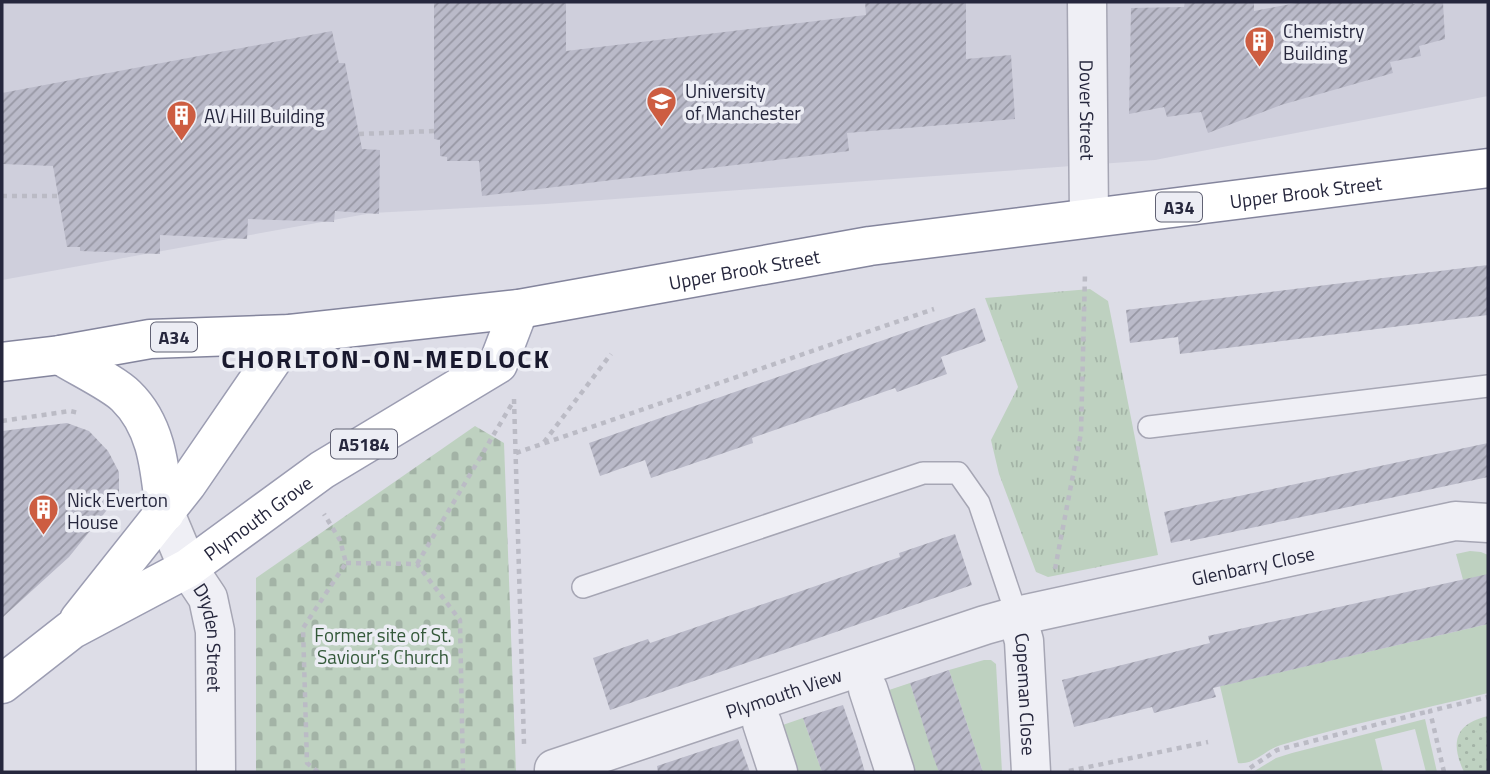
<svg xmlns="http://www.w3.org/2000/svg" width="1490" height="774" font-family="'Titillium Web',sans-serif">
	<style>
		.built { fill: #cfcfdc }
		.grass { fill: url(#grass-tufts) }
		.cemetery { fill: url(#cemetery-stones) }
		.park { fill: url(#park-dots) }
		.garden { fill: #bed1c0 }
		.building { fill: url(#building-hatch) }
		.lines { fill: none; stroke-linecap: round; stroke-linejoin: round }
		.lane-casing { stroke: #a6a6b4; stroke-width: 24 }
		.street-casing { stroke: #a6a6b4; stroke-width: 41 }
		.primary-casing { stroke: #9c9db2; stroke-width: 41 }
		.highway-casing { stroke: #84859d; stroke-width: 41 }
		.path { stroke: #bbbbc5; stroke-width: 4.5; stroke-dasharray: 5 5; stroke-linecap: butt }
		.lane { stroke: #efeff5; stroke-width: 21 }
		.street { stroke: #efeff5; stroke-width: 38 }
		.primary { stroke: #fff; stroke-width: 38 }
		.highway { stroke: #fff; stroke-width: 38 }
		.labels { text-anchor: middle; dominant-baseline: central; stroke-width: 7; stroke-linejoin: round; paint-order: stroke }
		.shield { fill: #ecedf4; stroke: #616274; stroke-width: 2 }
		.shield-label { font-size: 18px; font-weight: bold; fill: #26273d }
		.poi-label { font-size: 19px; fill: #26273d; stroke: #ecedf4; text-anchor: start }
		.street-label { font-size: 19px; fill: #26273d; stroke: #ecedf4 }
		.park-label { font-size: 19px; fill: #34593a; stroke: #ecedf4 }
		.district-label { font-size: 26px; font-weight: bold; letter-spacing: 2px; fill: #19192e; stroke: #ecedf4 }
	</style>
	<defs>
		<pattern id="grass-tufts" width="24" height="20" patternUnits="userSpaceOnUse" patternTransform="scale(1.75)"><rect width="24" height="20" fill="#bed1c0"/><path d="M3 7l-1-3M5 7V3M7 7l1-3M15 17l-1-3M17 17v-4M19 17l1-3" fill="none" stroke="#a3b3a6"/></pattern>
		<pattern id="cemetery-stones" width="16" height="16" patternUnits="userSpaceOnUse" patternTransform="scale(1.75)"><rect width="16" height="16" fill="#bed1c0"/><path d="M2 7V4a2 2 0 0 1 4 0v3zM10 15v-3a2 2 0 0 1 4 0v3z" fill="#a3b3a6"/></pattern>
		<pattern id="park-dots" width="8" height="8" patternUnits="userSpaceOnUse" patternTransform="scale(1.75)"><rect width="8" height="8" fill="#bed1c0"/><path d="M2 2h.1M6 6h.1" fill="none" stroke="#a3b3a6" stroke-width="1.8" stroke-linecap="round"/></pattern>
		<pattern id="building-hatch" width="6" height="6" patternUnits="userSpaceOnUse" patternTransform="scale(1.75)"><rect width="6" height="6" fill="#babac9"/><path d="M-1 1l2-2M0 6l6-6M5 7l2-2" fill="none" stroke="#9797a4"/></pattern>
	</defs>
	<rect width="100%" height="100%" fill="#dddde7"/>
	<path class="built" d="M2,2H1488V96L1155,160L546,204L372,213L2,280Z"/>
	<path class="grass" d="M1090,289L1108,301L1158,555L1048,577L1036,572L999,474L991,440L1018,387L985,298Z"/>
	<path class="cemetery" d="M475,426L504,443L516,772H256V578Z"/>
	<path class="park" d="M1488,716V772H1464C1450,742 1455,724 1488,716Z"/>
	<path class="garden" d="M1470,551L1481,552L1488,555V582L1465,587L1456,554Z
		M1488,624V693C1419,710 1349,724 1281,745C1264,750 1256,765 1238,763L1220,686Z
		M984,660H991L996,664L1002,772H983L949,670Z
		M910,683L939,772H907L880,693Z
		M803,718L822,772H789L774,728Z
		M1425,719L1437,772H1426L1415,729L1375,739L1383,772H1253L1276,758L1292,753Z"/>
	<path class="building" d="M434,2H566V51L866,15L865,2H966V59L1011,55L1015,119L847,133L849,151L482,196L479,161H447V157L440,156V140L434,139Z
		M1185,2H1254V11L1301,2H1413V4L1443,2L1445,39L1419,46L1421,56L1390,62L1393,73L1281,105L1208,133L1201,112L1167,117L1164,107L1129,114L1131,8L1184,7Z
		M332,31L339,63H345L362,149L380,150L379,214L335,211L334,222L248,219L247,239L160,235V254L80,251V247H67L53,166L2,164V93Z
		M1488,265V315L1180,354L1178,337L1130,343L1126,310Z
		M975,308L986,341L941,357L947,374L897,392L895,388L752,438L753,443L651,478L645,460L600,476L589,443Z
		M67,423L89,431L108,451L119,472V495L69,557L2,618V431Z
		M1488,443V477L1190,541V539L1171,543L1164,512Z
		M955,534L972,585L610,710L593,658L648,639L650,643L900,557L899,553Z
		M1488,574V624L1213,688L1216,697L1154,713L1152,707L1074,727L1062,680L1210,643L1208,636Z
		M949,670L983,772H939L934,759L910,683Z
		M843,705L856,742L865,772H822L803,718Z
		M738,739L750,772H658L657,766Z"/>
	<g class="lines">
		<defs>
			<path id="lane" d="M1149,427L1488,386
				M583,587L923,473H958L979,503L1017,616"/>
			<g id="street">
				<path id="s1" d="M1087,2L1089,218"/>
				<path id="s2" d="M165,513L188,568L208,598L215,631L216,772"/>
				<path id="s3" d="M1017,616L1024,641L1031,772"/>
				<path d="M868,689L895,772"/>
				<path d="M762,723L778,772"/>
				<path id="s4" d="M554,772V769L985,625L1017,616L1455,521L1488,523"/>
			</g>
			<g id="primary">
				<path d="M60,355C77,366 113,383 126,396C158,427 160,471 165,513"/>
				<path d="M79,620L187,484L290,334"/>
				<path id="s5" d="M2,684L71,630L188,568L322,470L498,364L519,309"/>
			</g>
			<g id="highway">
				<path id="s6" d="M2,362L60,355L150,339L290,334L519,309L870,246L1488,168"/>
			</g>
		</defs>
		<use href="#lane" class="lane-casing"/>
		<use href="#street" class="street-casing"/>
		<use href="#primary" class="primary-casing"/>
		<use href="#highway" class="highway-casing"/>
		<path class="path" d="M359,134L434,131
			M2,196H58
			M514,399L524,744
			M2,421L70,411L79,413
			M544,442L611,354
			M516,453L934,309
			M346,563L417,564L460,620L463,772
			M417,564L513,402
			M1055,569L1081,433L1085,274
			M1250,768L1277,750L1430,711
			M1069,771L1208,742
			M318,772L307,763L303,628L346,563L340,540L324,514
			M1444,772L1430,711L1488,697"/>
		<use href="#lane" class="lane"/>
		<use href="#street" class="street"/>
		<use href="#primary" class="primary"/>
		<use href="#highway" class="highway"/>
	</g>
	<defs>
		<symbol id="building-pin" viewBox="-11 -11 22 30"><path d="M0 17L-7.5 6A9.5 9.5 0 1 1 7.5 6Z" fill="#cd5d41" stroke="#ecedf4"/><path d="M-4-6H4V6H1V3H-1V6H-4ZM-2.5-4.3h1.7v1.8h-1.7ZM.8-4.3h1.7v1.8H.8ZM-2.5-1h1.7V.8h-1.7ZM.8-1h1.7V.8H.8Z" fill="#fff"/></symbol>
		<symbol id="university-pin" viewBox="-11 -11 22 30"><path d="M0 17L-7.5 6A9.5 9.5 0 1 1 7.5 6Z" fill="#cd5d41" stroke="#ecedf4"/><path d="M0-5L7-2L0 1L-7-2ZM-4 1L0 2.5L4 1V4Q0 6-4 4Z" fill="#fff"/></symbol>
	</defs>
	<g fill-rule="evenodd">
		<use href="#building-pin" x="1242" y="24" width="35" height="47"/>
		<use href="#university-pin" x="644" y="84" width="35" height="47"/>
		<use href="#building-pin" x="164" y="98" width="35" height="47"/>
		<use href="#building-pin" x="26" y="492" width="35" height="47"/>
	</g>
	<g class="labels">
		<g class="shield">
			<rect x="1156" y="192.5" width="46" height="29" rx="5"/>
			<rect x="151" y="322.5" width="46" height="29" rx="5"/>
			<rect x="331" y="429.5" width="66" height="29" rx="5"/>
		</g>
		<g class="shield-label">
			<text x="1179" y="207">A34</text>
			<text x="174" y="337">A34</text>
			<text x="364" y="444">A5184</text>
		</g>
		<g class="poi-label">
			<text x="1283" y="30">Chemistry<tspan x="1283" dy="22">Building</tspan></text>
			<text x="685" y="90">University<tspan x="685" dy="22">of Manchester</tspan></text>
			<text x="204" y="115">AV Hill Building</text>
			<text x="67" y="499">Nick Everton<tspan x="67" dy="22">House</tspan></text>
		</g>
		<g class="street-label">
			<text stroke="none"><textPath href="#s1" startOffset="108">Dover Street</textPath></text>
			<text stroke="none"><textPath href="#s6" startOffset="1316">Upper Brook Street</textPath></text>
			<text stroke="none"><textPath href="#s6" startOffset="749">Upper Brook Street</textPath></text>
			<text stroke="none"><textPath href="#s5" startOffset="306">Plymouth Grove</textPath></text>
			<text stroke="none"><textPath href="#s4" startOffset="732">Glenbarry Close</textPath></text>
			<text stroke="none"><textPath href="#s2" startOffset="135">Dryden Street</textPath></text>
			<text stroke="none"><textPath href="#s4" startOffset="245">Plymouth View</textPath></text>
			<text stroke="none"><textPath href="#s3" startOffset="79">Copeman Close</textPath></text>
		</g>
		<g class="park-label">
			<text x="383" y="634">Former site of St.<tspan x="383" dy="22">Saviour's Church</tspan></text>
		</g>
		<g class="district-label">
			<text x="386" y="358">CHORLTON-ON-MEDLOCK</text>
		</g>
	</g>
	<rect width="1490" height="774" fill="none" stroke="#26273d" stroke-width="7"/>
</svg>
